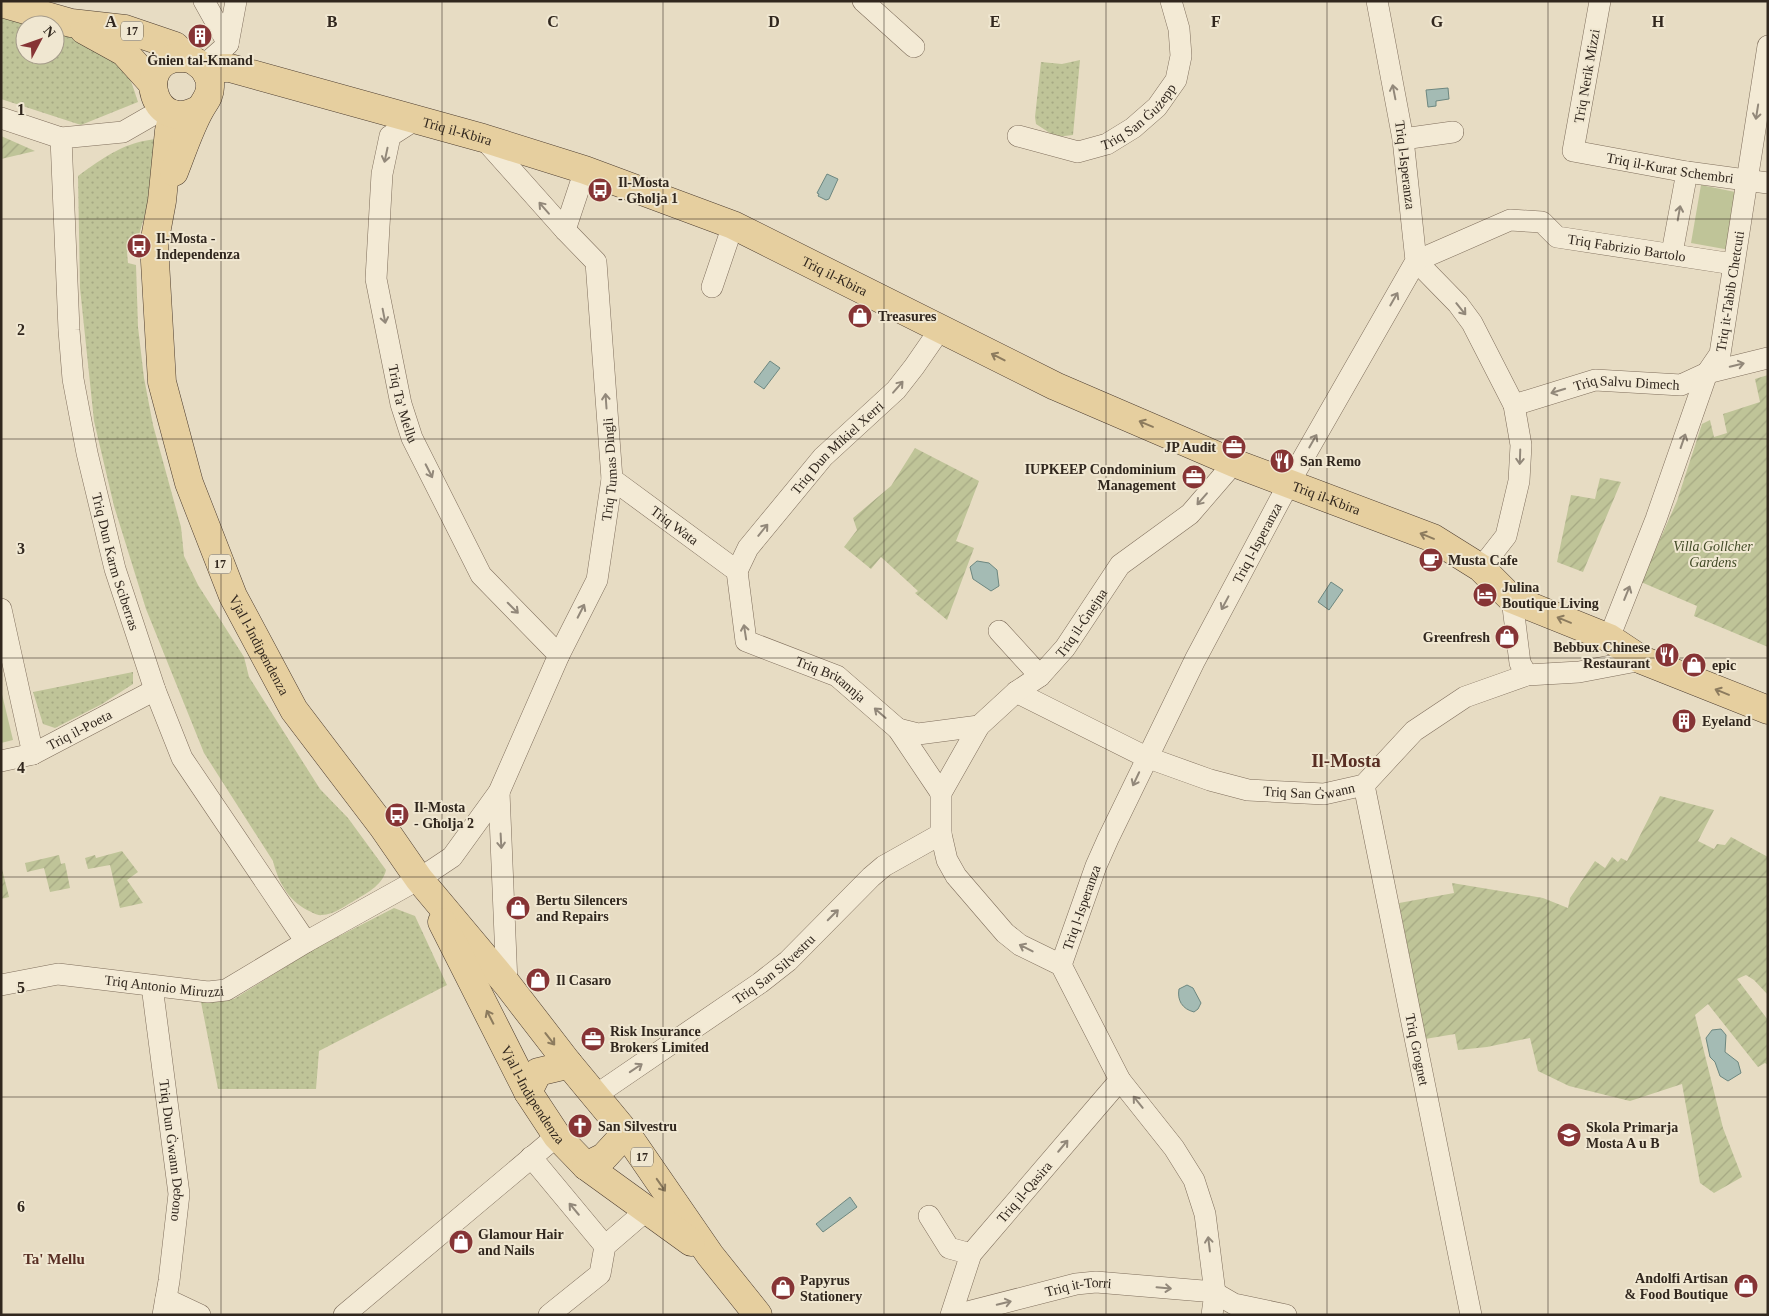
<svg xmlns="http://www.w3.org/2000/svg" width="1769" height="1316" font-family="Georgia,serif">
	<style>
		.grass { fill: url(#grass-dots) }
		.park { fill: #bfc498 }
		.garden { fill: url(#garden-furrows) }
		.water { fill: #a4bbb4; stroke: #6d8780 }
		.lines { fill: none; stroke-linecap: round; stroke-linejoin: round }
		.minor-casing { stroke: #7f6e5c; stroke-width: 22 }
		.major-casing { stroke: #4d3d30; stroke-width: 29 }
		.minor { stroke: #f3ead5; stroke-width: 21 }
		.major { stroke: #e6cf9f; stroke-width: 28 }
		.oneway { stroke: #92887a }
		.oneway2 { stroke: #8c7b5e }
		.grid { fill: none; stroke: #31271e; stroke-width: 1; stroke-opacity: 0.55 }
		.labels { text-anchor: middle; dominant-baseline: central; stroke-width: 4; stroke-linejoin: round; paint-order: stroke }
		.shield { fill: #f0e7d1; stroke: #6a6154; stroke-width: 1 }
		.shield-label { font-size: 12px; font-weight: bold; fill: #31271e }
		.poi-label { font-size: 14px; font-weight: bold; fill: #31271e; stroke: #f0e7d1; text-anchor: start }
		.street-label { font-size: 14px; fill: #31271e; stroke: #f0e7d1 }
		.park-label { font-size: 14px; font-style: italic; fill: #424b27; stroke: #f0e7d1 }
		.neighbourhood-label { font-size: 15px; font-weight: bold; fill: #582e23; stroke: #f0e7d1 }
		.district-label { font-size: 19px; font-weight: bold; fill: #582e23; stroke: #f0e7d1 }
		.grid-label { font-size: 16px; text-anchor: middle; font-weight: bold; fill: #31271e; stroke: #f0e7d1; stroke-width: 4; stroke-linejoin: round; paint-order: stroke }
	</style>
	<defs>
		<pattern id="grass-dots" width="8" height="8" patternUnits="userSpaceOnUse" patternTransform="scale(1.25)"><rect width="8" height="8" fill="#bfc498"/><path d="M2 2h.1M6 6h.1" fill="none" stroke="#a5a883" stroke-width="1.8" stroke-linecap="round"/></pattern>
		<pattern id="garden-furrows" width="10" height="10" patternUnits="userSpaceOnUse" patternTransform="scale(1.25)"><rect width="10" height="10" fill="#bfc498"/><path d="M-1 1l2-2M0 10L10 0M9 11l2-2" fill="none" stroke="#a5a883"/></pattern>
	</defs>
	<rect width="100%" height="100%" fill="#e7dcc3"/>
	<path class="grass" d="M1,15L35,25H25V55H55V31C67,34 110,52 118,60C129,72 133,87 138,102L81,125L1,99Z
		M1080,60L1073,135L1056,137L1036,124L1035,117L1041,62L1062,64Z
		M158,139L155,179L137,242L127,252L128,263L136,265L138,327L144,378L153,425L181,527L184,556L198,585L244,657L249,677L320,789L348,818L386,870C383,884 369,892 357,899C346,905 334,915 322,915C317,916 312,912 307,910C288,900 278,881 273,861L204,753L146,609L114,506L94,421L80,288L78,176C104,157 126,141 158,139Z
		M133,672V684L102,704L55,728L43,724L33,692Z
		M394,908L415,916L447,985L319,1051L316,1089H218L201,1002L234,999L316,948Z"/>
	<path class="park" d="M1701,185L1740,193L1730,250L1691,243Z
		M1,690L13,740L1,743Z"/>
	<path class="garden" d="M1,136L35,151L1,159Z
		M1768,375V647L1694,616L1697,606L1641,582L1677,501L1702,424L1710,420L1714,437L1727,433L1723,414L1760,402L1755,379Z
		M915,448L979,481L956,541L974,548L947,620L915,593L918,591L881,557L871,569L844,547L857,530L853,518L891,486Z
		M1600,478L1621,482L1583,572L1557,562L1571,495L1595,499Z
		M1660,796L1714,810L1698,841L1714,849L1717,844L1725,845L1731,837L1768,857V995L1754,980L1746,975L1737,979L1768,1020V1065L1765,1063L1758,1067L1708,1004L1695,1015L1723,1128L1742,1177L1714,1193L1700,1183L1682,1084L1630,1101L1569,1086L1538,1071L1530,1038L1487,1047L1458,1050L1455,1034L1425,1039L1399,903L1454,893L1452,883L1543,898L1568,908L1570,898L1595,861L1605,868L1612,857L1618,862L1621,858L1627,861Z
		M122,851L138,872L127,880L143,903L120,908L110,865L88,869L85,858L95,855L96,858Z
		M59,855L61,864L65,863L70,888L50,892L44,868L27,872L25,863Z
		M1,865L9,897L1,899Z"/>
	<path class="water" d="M1448,88L1449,99L1436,101V106L1428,107L1426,90Z
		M827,174L838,179L829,199L826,200L818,196L819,194L817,193Z
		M770,361L780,368L764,389L754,382Z
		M977,561L989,563L997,570L999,586L991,591L973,579L970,567Z
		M1331,582L1343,590L1329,610L1318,602Z
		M1187,985L1193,988L1201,1003L1198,1009L1194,1012C1182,1009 1177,1000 1179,989Z
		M1721,1029L1726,1035L1725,1052L1738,1062L1741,1073L1728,1081L1720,1076L1715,1062L1710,1057L1706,1038L1712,1030Z
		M850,1197L857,1207L823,1232L816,1224Z"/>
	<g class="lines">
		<defs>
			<g id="minor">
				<path d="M204,1L228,44"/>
				<path d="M863,1L914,47"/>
				<path id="s1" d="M1600,1L1573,151L1687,172L1768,183"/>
				<path d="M198,63L210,60L228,44L236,1"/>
				<path d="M1,118L61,138L123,132L163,109"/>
				<path id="s2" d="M415,120L390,136L382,174L376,279L401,404L412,438L481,575L559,655"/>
				<path id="s3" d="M1018,136L1078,152L1107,144L1133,128L1157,107L1176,80L1181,56L1179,29L1171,1"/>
				<path id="s4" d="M61,138L69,330L73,379L87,453L115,569L155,690L182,758L306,942"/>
				<path d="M1403,139L1453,132"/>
				<path d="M565,230L585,170"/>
				<path d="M1672,253L1687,172"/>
				<path d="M712,287L733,225"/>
				<path id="s5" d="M1514,405L1595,380L1681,385L1707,373L1768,358"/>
				<path id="s6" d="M612,479L737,571"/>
				<path id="s7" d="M1481,568L1506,536L1519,481L1521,445L1514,405L1472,323L1458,304L1416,261L1510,220L1542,222L1557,237L1733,264"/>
				<path id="s8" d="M737,571L746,641L837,676L898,729L941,793"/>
				<path id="s9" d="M737,571L748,548L823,457L896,390L914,367L941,328"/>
				<path d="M1512,599L1520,663L1527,675"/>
				<path d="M1,609L33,754"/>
				<path d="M999,631L1040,676"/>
				<path id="s10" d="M1609,638L1656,519L1707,373L1720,354L1768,46"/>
				<path id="s11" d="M1016,692L1146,757L1210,780L1248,790L1324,794L1364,785L1414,731L1465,697L1527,675L1579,672L1642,660"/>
				<path d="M898,729L918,734L979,726"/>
				<path id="s12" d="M1,761L33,754L155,690"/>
				<path id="s13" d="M1364,785L1471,1315"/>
				<path d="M499,792L507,984"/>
				<path id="s14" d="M1061,965L1096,866L1108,839L1195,660L1289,483L1416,261L1403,139L1377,1"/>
				<path id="s15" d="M1,985L58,974L208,992L226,990L306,942L419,879L452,857L499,792L559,655L597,580L612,479L596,262L565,230L483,138"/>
				<path id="s16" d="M152,986L179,1194L169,1281L163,1315"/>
				<path id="s17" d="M596,1095L760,983L788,961L871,877L884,866L941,834"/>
				<path d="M531,1157L605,1246"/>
				<path d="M929,1216L949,1248L971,1254"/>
				<path d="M1215,1293L1234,1304L1286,1315"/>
				<path d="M166,1299L200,1315"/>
				<path d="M344,1315L557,1136"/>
				<path d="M549,1315L600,1274L605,1246L648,1209"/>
				<path id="s18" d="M951,1315L971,1254L1120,1080"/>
				<path id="s19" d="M956,1315L1076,1284L1096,1282L1203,1291"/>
				<path id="s20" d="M1212,1315L1215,1293L1205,1214L1194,1180L1174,1148L1120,1080L1061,965L1020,945L1005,933L956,876L947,860L941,834V793L979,726L1016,692L1040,676L1065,648L1120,565L1190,514L1234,463"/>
			</g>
			<g id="major">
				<path d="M1,3L71,23L125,29L175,46L187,58"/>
				<path d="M84,30L124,52L153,84"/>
				<path id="s21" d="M207,74L223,68H230L483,138L585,170L733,225L1055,386L1234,463L1433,538L1481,568L1512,599L1609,638L1642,660L1768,710"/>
				<path id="s22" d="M173,114L169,131L162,201L154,244L162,382L189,483L233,596L294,710L383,827L419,879L507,984L568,1063L626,1133L710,1255L758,1315"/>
				<path d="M174,172C182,152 190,127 201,108C205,101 210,96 210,87C211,76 205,68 196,62C191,58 184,58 178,58C134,61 153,138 201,108"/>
				<path id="s23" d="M442,922L528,1092L557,1136L586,1166L691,1242"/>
				<path d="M528,1092L538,1072L559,1067L568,1063"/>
				<path d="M586,1166L604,1157L626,1133"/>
			</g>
		</defs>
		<use href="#minor" class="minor-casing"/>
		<use href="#major" class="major-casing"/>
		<use href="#minor" class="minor"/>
		<use href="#major" class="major"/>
	</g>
	<defs><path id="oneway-shaft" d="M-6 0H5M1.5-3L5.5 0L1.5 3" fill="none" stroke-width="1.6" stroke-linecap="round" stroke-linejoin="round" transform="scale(1.25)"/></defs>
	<g class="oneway">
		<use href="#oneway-shaft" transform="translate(1394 92) rotate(-101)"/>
		<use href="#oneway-shaft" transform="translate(1757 112) rotate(99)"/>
		<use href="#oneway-shaft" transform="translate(386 155) rotate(102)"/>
		<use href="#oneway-shaft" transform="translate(544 208) rotate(-131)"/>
		<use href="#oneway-shaft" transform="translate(1679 213) rotate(-80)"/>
		<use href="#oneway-shaft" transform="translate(1394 299) rotate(-60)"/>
		<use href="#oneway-shaft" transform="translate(1461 309) rotate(51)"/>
		<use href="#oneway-shaft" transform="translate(384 316) rotate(79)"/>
		<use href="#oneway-shaft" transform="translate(1737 365) rotate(-14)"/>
		<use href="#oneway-shaft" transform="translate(898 387) rotate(-49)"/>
		<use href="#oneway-shaft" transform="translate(1558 391) rotate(163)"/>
		<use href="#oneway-shaft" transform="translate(606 401) rotate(-94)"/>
		<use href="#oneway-shaft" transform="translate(1313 441) rotate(-60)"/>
		<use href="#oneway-shaft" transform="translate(1683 441) rotate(-71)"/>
		<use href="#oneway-shaft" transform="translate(1520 457) rotate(92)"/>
		<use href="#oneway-shaft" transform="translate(429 471) rotate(63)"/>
		<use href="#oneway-shaft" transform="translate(1202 499) rotate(131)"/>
		<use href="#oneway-shaft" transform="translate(763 530) rotate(-51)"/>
		<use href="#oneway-shaft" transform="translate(1627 593) rotate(-68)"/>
		<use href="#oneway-shaft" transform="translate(1225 603) rotate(118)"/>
		<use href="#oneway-shaft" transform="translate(513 608) rotate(45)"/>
		<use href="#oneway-shaft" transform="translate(581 611) rotate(-63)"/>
		<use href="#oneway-shaft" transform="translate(745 632) rotate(-99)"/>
		<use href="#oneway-shaft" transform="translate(880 713) rotate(-139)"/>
		<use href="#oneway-shaft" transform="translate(1136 779) rotate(115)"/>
		<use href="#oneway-shaft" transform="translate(501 841) rotate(87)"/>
		<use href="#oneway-shaft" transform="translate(833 915) rotate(-45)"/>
		<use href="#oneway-shaft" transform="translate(1026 948) rotate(-153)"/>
		<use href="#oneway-shaft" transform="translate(636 1068) rotate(-34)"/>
		<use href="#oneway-shaft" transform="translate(1138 1102) rotate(-129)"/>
		<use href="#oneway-shaft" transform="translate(1063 1146) rotate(-50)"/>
		<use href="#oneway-shaft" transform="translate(574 1209) rotate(-130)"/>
		<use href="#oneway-shaft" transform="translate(1209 1244) rotate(-97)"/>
		<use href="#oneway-shaft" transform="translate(1164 1288) rotate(5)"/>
		<use href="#oneway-shaft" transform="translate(1004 1303) rotate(-14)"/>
	</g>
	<g class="oneway2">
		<use href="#oneway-shaft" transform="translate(998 357) rotate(-153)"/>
		<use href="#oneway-shaft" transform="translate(1146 424) rotate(-157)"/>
		<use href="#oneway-shaft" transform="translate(1427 536) rotate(-158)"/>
		<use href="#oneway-shaft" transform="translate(1564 620) rotate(-158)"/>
		<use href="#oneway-shaft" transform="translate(1722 692) rotate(-158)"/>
		<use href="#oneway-shaft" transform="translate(490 1017) rotate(-117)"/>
		<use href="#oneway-shaft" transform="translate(550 1039) rotate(52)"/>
		<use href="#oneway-shaft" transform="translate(661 1185) rotate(55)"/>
	</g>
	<path class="grid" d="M221,1V1315M442,1V1315M663,1V1315M884,1V1315M1106,1V1315M1327,1V1315M1548,1V1315M1,219H1768M1,439H1768M1,658H1768M1,877H1768M1,1097H1768"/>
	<defs>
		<symbol id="building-disc" viewBox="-11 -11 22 22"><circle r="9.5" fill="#863435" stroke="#f0e7d1"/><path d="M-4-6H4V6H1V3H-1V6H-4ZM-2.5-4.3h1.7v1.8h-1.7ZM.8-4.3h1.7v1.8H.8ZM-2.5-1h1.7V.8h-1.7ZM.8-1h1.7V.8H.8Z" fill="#fff"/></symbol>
		<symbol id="bus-disc" viewBox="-11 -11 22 22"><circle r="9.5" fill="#863435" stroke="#f0e7d1"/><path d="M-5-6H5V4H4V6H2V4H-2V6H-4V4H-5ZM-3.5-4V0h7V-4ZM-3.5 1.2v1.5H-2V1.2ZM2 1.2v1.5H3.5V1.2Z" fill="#fff"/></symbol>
		<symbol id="shop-disc" viewBox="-11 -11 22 22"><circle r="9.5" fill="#863435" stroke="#f0e7d1"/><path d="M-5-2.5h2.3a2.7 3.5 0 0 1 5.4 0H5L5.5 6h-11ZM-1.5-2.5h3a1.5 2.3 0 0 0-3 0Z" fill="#fff"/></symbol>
		<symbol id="office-disc" viewBox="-11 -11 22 22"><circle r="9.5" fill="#863435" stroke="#f0e7d1"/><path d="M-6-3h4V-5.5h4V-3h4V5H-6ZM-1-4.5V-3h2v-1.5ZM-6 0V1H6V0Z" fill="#fff"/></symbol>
		<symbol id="restaurant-disc" viewBox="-11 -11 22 22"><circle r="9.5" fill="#863435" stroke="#f0e7d1"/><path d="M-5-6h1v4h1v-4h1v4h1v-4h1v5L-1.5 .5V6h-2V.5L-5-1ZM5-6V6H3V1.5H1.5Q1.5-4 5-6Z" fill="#fff"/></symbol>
		<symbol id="cafe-disc" viewBox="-11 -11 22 22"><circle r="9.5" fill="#863435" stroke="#f0e7d1"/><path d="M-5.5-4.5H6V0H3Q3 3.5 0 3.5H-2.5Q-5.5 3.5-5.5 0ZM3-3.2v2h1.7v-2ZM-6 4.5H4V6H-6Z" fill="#fff"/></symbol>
		<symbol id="hotel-disc" viewBox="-11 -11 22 22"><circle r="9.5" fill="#863435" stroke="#f0e7d1"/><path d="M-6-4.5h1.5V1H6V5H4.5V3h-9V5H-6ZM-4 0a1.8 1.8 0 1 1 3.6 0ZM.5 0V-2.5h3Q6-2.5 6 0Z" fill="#fff"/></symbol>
		<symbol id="church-disc" viewBox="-11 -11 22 22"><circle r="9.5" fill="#863435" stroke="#f0e7d1"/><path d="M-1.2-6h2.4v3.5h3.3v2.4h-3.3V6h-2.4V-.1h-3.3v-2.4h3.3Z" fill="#fff"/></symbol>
		<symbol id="school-disc" viewBox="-11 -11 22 22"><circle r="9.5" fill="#863435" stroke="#f0e7d1"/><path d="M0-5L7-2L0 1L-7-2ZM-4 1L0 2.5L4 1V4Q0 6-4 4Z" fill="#fff"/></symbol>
	</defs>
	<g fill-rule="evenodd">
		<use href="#building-disc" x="186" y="22" width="28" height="28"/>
		<use href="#bus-disc" x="586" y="176" width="28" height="28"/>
		<use href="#bus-disc" x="125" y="232" width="28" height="28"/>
		<use href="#shop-disc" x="846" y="302" width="28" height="28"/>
		<use href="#office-disc" x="1220" y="433" width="28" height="28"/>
		<use href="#restaurant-disc" x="1268" y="447" width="28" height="28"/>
		<use href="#office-disc" x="1180" y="463" width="28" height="28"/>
		<use href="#cafe-disc" x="1417" y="546" width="28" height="28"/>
		<use href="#hotel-disc" x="1471" y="581" width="28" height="28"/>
		<use href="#shop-disc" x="1493" y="623" width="28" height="28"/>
		<use href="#restaurant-disc" x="1653" y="641" width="28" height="28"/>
		<use href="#shop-disc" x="1680" y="651" width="28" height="28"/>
		<use href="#building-disc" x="1670" y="707" width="28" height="28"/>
		<use href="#bus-disc" x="383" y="801" width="28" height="28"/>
		<use href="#shop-disc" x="504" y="894" width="28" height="28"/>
		<use href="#shop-disc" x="524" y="966" width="28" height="28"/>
		<use href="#office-disc" x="579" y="1025" width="28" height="28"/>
		<use href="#church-disc" x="566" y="1112" width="28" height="28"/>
		<use href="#school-disc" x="1555" y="1121" width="28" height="28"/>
		<use href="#shop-disc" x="447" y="1228" width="28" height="28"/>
		<use href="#shop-disc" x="1732" y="1272" width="28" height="28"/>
		<use href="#shop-disc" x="769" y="1274" width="28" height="28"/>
	</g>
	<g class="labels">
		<g class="shield">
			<rect x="121" y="21.5" width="22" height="19" rx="4"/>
			<rect x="209" y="554.5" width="22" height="19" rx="4"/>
			<rect x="631" y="1147.5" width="22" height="19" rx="4"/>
		</g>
		<g class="shield-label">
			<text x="132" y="31">17</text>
			<text x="220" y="564">17</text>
			<text x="642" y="1157">17</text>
		</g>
		<g class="poi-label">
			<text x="200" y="60" text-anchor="middle">Ġnien tal-Kmand</text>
			<text x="618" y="182">Il-Mosta<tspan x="618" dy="16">- Għolja 1</tspan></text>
			<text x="156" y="238">Il-Mosta -<tspan x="156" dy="16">Independenza</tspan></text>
			<text x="878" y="316">Treasures</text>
			<text x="1216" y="447" text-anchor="end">JP Audit</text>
			<text x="1300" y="461">San Remo</text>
			<text x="1176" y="469" text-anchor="end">IUPKEEP Condominium<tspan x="1176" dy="16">Management</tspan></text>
			<text x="1448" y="560">Musta Cafe</text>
			<text x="1502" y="587">Julina<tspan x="1502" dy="16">Boutique Living</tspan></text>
			<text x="1490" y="637" text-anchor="end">Greenfresh</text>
			<text x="1650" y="647" text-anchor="end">Bebbux Chinese<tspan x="1650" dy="16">Restaurant</tspan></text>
			<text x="1712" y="665">epic</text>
			<text x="1702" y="721">Eyeland</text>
			<text x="414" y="807">Il-Mosta<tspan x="414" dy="16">- Għolja 2</tspan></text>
			<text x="536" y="900">Bertu Silencers<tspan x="536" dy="16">and Repairs</tspan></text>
			<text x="556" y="980">Il Casaro</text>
			<text x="610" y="1031">Risk Insurance<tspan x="610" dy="16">Brokers Limited</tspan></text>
			<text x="598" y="1126">San Silvestru</text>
			<text x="1586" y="1127">Skola Primarja<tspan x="1586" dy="16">Mosta A u B</tspan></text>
			<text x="478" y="1234">Glamour Hair<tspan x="478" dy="16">and Nails</tspan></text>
			<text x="1728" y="1278" text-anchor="end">Andolfi Artisan<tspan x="1728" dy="16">&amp; Food Boutique</tspan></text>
			<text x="800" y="1280">Papyrus<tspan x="800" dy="16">Stationery</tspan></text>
		</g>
		<g class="street-label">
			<text transform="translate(1587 76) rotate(-80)">Triq Nerik Mizzi</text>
			<text stroke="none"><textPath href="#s3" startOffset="134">Triq San Ġużepp</textPath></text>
			<text stroke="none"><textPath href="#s21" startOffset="260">Triq il-Kbira</textPath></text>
			<text transform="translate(1405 165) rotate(83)">Triq l-Isperanza</text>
			<text stroke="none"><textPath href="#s1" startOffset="251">Triq il-Kurat Schembri</textPath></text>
			<text stroke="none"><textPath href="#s7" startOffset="576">Triq Fabrizio Bartolo</textPath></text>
			<text stroke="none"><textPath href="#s21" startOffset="665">Triq il-Kbira</textPath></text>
			<text stroke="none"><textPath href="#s10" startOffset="369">Triq it-Tabib Chetcuti</textPath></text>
			<text stroke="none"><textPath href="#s5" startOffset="116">Triq Salvu Dimech</textPath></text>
			<text stroke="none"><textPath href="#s2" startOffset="301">Triq Ta' Mellu</textPath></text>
			<text stroke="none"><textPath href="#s9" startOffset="160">Triq Dun Mikiel Xerri</textPath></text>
			<text stroke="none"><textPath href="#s15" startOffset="915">Triq Tumas Dingli</textPath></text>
			<text stroke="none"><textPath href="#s21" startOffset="1205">Triq il-Kbira</textPath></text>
			<text stroke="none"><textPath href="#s6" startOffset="78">Triq Wata</textPath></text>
			<text stroke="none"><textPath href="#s14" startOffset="466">Triq l-Isperanza</textPath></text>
			<text stroke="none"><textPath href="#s4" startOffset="429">Triq Dun Karm Sciberras</textPath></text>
			<text stroke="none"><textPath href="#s20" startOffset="841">Triq il-Ġnejna</textPath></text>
			<text stroke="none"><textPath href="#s22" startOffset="551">Vjal l-Indipendenza</textPath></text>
			<text stroke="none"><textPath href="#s8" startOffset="164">Triq Britannja</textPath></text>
			<text stroke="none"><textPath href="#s12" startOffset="85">Triq il-Poeta</textPath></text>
			<text stroke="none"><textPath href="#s11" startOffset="314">Triq San Ġwann</textPath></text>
			<text stroke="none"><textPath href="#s14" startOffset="61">Triq l-Isperanza</textPath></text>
			<text stroke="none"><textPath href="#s17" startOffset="218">Triq San Silvestru</textPath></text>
			<text stroke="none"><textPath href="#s15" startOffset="165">Triq Antonio Miruzzi</textPath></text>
			<text stroke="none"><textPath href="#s13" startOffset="270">Triq Grognet</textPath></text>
			<text stroke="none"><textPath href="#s23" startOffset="195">Vjal l-Indipendenza</textPath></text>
			<text stroke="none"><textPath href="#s16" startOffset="166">Triq Dun Ġwann Debono</textPath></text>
			<text stroke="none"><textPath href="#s18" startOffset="146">Triq il-Qasira</textPath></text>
			<text stroke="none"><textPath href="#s19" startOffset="126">Triq it-Torri</textPath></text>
		</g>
		<g class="park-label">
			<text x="1713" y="546">Villa Gollcher<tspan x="1713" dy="16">Gardens</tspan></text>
		</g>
		<g class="neighbourhood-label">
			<text x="54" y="1259">Ta' Mellu</text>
		</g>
		<g class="district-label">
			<text x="1346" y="760">Il-Mosta</text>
		</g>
	</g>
	<g class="grid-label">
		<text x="111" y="27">A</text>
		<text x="332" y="27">B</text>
		<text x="553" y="27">C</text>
		<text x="774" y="27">D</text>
		<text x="995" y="27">E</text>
		<text x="1216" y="27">F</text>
		<text x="1437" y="27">G</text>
		<text x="1658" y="27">H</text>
		<text x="21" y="115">1</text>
		<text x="21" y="335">2</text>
		<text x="21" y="554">3</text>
		<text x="21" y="773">4</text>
		<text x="21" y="993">5</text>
		<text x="21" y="1212">6</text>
	</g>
	<rect width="1769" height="1316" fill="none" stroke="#31271e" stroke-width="5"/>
	<g transform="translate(40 40) rotate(49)"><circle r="24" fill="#f0e7d1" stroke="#a49a89"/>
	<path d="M0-4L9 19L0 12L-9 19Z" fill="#863435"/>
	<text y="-8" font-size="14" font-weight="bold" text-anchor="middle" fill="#31271e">N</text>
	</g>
</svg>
